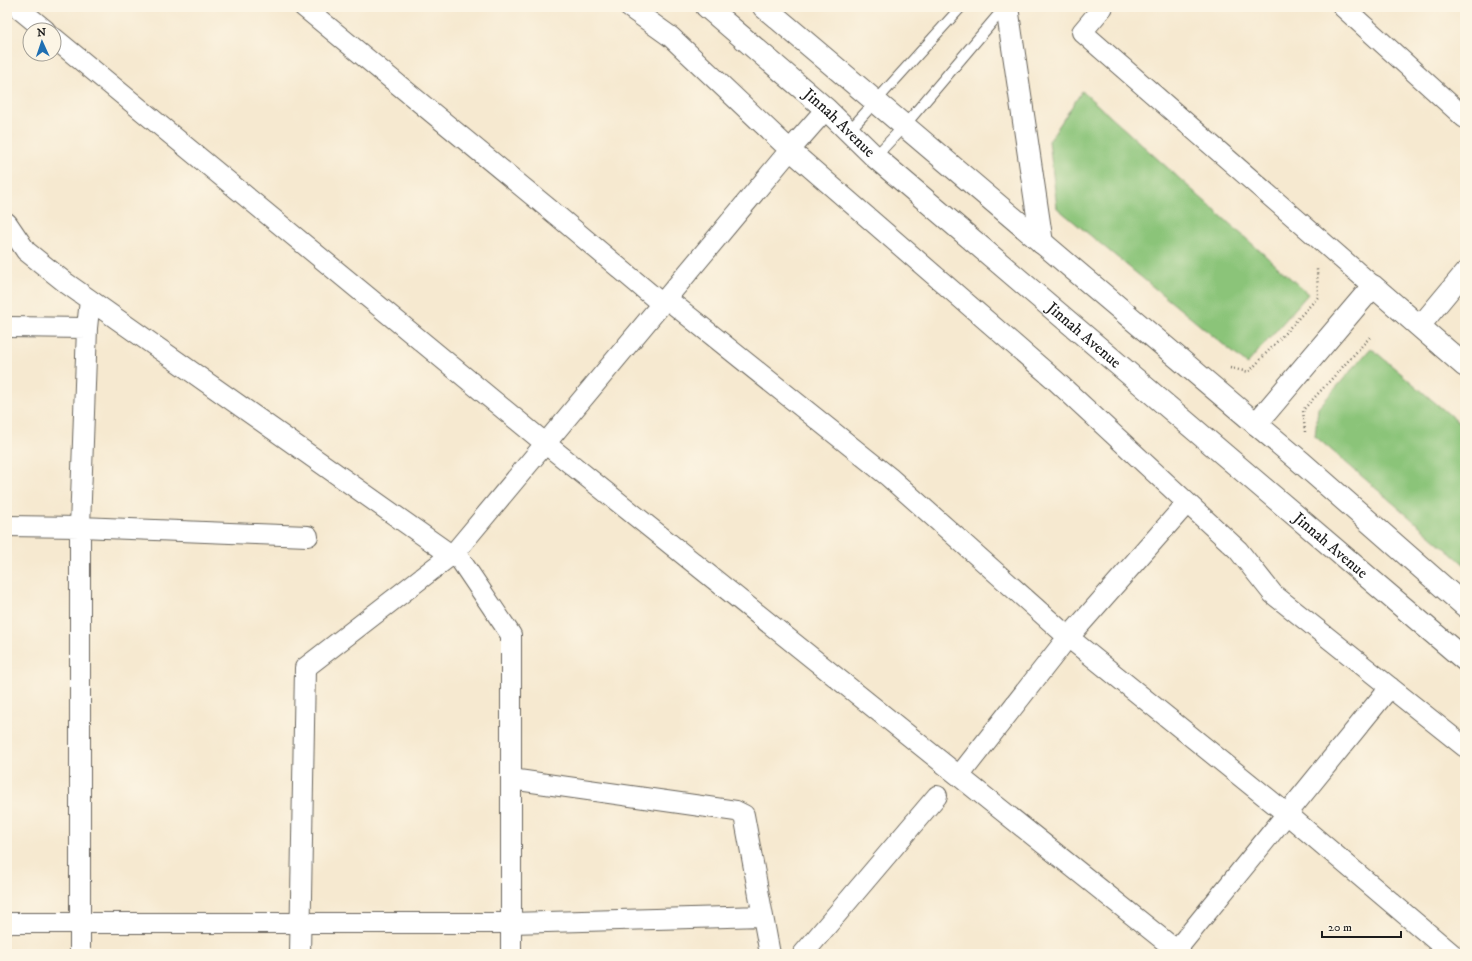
<svg xmlns="http://www.w3.org/2000/svg" width="1472" height="961" font-family="'IM FELL DW Pica',serif">
	<style>
		.green { fill: #8bc479; stroke: #54704a }
		.lines { fill: none; stroke-linecap: round; stroke-linejoin: round }
		.service-casing { stroke: #68645b; stroke-width: 12 }
		.minor-casing { stroke: #68645b; stroke-width: 22 }
		.tertiary-casing { stroke: #68645b; stroke-width: 24 }
		.primary-casing { stroke: #68645b; stroke-width: 24 }
		.path { stroke: #68645b; stroke-width: 2.5; stroke-dasharray: 1 3; stroke-linecap: butt }
		.service { stroke: #fff; stroke-width: 10 }
		.minor { stroke: #fff; stroke-width: 20 }
		.tertiary { stroke: #fff; stroke-width: 22 }
		.primary { stroke: #fff; stroke-width: 22 }
		.labels { text-anchor: middle; dominant-baseline: central; stroke-width: 4; stroke-linejoin: round; paint-order: stroke }
		.street-label { font-size: 16px; fill: #1c1c1c; stroke: #fcf5e5 }
	</style>
	<rect width="100%" height="100%" fill="#fcf5e5"/>
	<filter id="ink" filterUnits="userSpaceOnUse"><feTurbulence type="fractalNoise" baseFrequency=".025" numOctaves="2"/><feDisplacementMap in="SourceGraphic" scale="8" xChannelSelector="R" yChannelSelector="G"/><feConvolveMatrix kernelMatrix="1 2 1 2 8 2 1 2 1" color-interpolation-filters="sRGB"/></filter>
	<filter id="wash" filterUnits="userSpaceOnUse"><feTurbulence type="fractalNoise" baseFrequency=".012" numOctaves="4" result="noise"/><feDisplacementMap in="SourceGraphic" scale="16" xChannelSelector="R" yChannelSelector="G"/><feGaussianBlur stdDeviation="0.9" result="paint"/><feColorMatrix in="noise" values="0 0 0 0 0 0 0 0 0 0 0 0 0 0 0 0 0 1.4 0 .05"/><feComposite in="paint" operator="in"/></filter>
	<g filter="url(#wash)">
		<rect width="100%" height="100%" fill="#f6e9d0"/>
		<path class="green" d="M1082,91L1308,294L1247,364L1057,208L1049,141Z
			M1371,348L1465,428V565L1315,436L1318,408Z"/>
	</g>
	<g filter="url(#ink)">
		<g class="lines">
			<defs>
				<path id="service" d="M848,132L961,7
					M875,157L904,126L1005,7"/>
				<path id="minor" d="M17,7L45,30
					M304,7L560,218L662,304
					M629,7L671,37L790,150L1055,380L1238,550L1273,594L1465,747
					M1103,7L1082,32L1373,286
					M1343,7L1465,118
					M54,38L546,444L959,776
					M7,223L26,251L66,283L451,555
					M667,299L889,477L1068,637L1287,814L1452,954
					M1420,326L1465,272
					M7,327L87,328
					M7,526L80,527L308,536
					M455,552L511,635V954
					M511,779L736,811L744,815L770,954
					M7,923H511L763,916
					M80,954V527L87,328L90,300
					M300,954L305,668L455,552L790,150L826,109
					M803,954L937,796
					M1173,954L1390,687
					M1181,954L959,776L1061,646L1187,503"/>
				<path id="tertiary" d="M1256,424L1373,286L1465,366"/>
				<g id="primary">
					<path id="s1" d="M707,7L826,109L875,157L1465,660"/>
					<path d="M764,7L1301,462L1465,606"/>
					<path d="M1007,7L1042,243"/>
				</g>
			</defs>
			<use href="#service" class="service-casing"/>
			<use href="#minor" class="minor-casing"/>
			<use href="#tertiary" class="tertiary-casing"/>
			<use href="#primary" class="primary-casing"/>
			<path class="path" d="M1230,368L1249,372L1318,297L1317,269
				M1305,432L1303,410L1372,335"/>
			<use href="#service" class="service"/>
			<use href="#minor" class="minor"/>
			<use href="#tertiary" class="tertiary"/>
			<use href="#primary" class="primary"/>
		</g>
	</g>
	<g class="labels">
		<g class="street-label">
			<text stroke="none"><textPath href="#s1" startOffset="176">Jinnah Avenue</textPath></text>
			<text stroke="none"><textPath href="#s1" startOffset="500">Jinnah Avenue</textPath></text>
			<text stroke="none"><textPath href="#s1" startOffset="824">Jinnah Avenue</textPath></text>
		</g>
	</g>
	<rect width="1472" height="961" fill="none" stroke="#fcf5e5" stroke-width="24"/>
	<g transform="translate(42 42) rotate(357)"><circle r="19" fill="#fcf5e5" stroke="#a29e95"/>
	<path d="M0-3L7 15L0 10L-7 15Z" fill="#1f6fb2"/>
	<text y="-6" font-size="11" font-weight="bold" text-anchor="middle" fill="#1c1c1c">N</text>
	</g>
	<path d="M1322 931v6h79v-6" fill="none" stroke="#1c1c1c" stroke-width="2"/>
	<text x="1328" y="931" font-size="12" fill="#1c1c1c" stroke="#fcf5e5" stroke-width="3" paint-order="stroke">20 m</text>
</svg>
